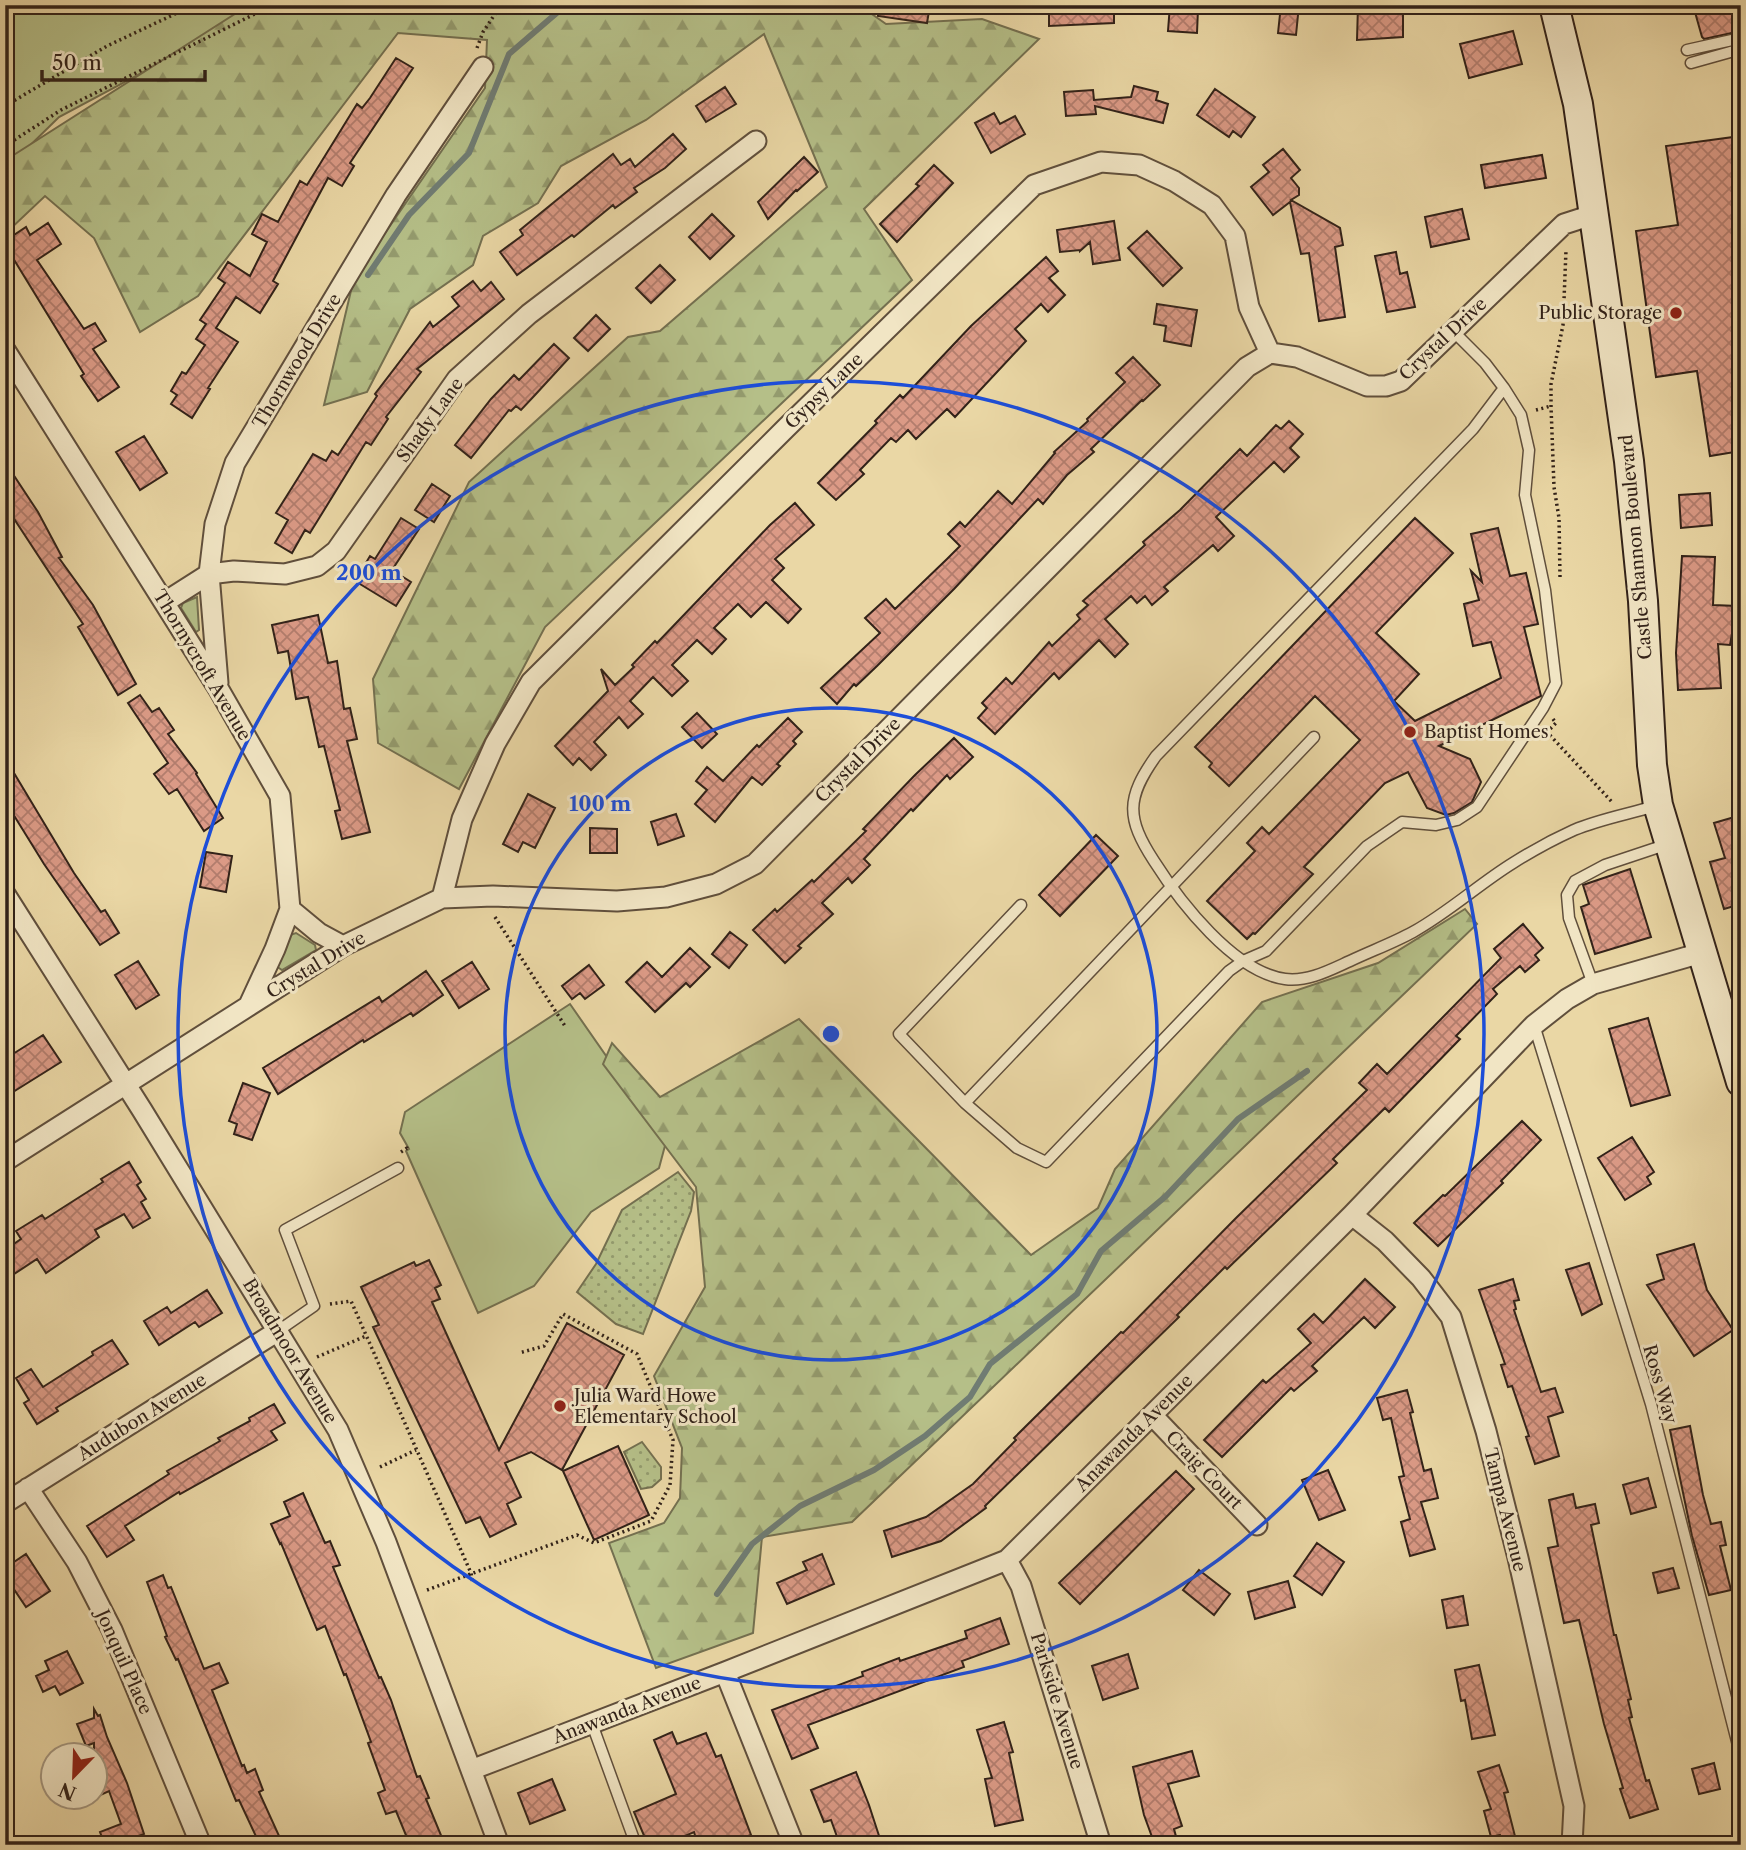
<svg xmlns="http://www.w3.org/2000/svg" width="1746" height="1850" font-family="'Libre Caslon Text',serif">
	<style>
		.green { fill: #b5bf88; stroke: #747050; stroke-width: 2 }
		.forest { fill: url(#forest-firs); stroke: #747050; stroke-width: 2 }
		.park { fill: url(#park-dots); stroke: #747050; stroke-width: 2 }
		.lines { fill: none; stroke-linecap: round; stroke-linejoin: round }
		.stream { stroke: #707c73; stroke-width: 6 }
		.building { fill: url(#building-cross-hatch); stroke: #322219; stroke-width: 2 }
		.lane-casing { stroke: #604f3c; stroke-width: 13 }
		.street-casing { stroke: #604f3c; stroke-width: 23 }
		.secondary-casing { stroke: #322219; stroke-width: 32 }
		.path { stroke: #322219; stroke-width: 3.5; stroke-dasharray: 2 3.5; stroke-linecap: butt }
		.lane { stroke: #f1e5c4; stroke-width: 10 }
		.street { stroke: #f1e5c4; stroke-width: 19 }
		.secondary { stroke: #f1e5c4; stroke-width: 28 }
		.ring { fill: none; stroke: #1d4ed8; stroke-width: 3.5 }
		.poi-dot { fill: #8f2418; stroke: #f1e5c4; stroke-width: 2.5 }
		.labels { text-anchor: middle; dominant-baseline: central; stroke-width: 6; stroke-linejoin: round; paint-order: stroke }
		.poi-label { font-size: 18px; fill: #322219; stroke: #f1e5c4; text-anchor: start }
		.street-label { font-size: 18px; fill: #322219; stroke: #f1e5c4 }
		.centre { fill: #1d4ed8; stroke: #f1e5c4; stroke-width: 3.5 }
		.ring-label { font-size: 21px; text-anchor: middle; font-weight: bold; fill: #1d4ed8; stroke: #f1e5c4; stroke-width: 6; stroke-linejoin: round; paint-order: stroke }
	</style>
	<defs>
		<pattern id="forest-firs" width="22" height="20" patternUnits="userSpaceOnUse" patternTransform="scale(1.75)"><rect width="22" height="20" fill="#b5bf88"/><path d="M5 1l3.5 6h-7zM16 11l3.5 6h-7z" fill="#949b6e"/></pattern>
		<pattern id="park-dots" width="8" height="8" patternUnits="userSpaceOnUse" patternTransform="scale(1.75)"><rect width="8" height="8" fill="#b5bf88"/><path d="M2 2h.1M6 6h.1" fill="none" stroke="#949b6e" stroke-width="1.8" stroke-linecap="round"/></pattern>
		<pattern id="building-cross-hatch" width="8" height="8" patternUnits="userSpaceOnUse" patternTransform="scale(1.75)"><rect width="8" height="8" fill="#db9a86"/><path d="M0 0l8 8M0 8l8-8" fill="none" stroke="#b27d6d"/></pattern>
	</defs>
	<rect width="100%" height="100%" fill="#ead7a5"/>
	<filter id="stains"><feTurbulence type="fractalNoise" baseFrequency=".00286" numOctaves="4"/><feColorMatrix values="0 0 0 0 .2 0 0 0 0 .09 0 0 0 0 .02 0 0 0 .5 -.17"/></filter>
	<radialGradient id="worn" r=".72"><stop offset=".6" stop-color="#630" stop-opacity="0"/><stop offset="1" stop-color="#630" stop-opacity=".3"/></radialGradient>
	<path class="green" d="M5,5H269L59,117L5,170Z
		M197,597L199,630L196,632L181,608L183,603Z
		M296,933L315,945L316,950L282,970L276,966L290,935Z
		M570,1004L666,1142L659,1168L591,1212L534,1286L478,1313L406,1151L409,1149L400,1133L405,1112Z"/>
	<path class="forest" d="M249,5H859L886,24L982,19L1039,39L864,209L912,280L545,627L459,789L378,743L373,679L469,482L628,337L660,331L827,187L764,34L646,120L561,166L538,203L483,236L473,265L410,309L367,392L324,405L354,278L485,88L487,40L398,33L198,296L140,332L94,238L45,196L5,234V162L9,158Z
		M1465,909L1477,924L852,1522L762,1537L753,1633L656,1668L609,1543L664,1523L680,1498L682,1448L654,1376L705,1287L696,1187L603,1064L612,1043L660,1097L799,1019L1031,1255L1098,1208L1115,1169L1262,1002L1378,963Z"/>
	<path class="park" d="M678,1172L694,1192L691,1211L643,1334L616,1324L577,1292L596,1264L622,1210Z
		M642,1442L661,1467V1479L652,1487L641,1489L624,1452Z"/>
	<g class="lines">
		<path class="stream" d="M368,275L409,215L469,153L509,54L566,5
			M717,1594L752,1544L800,1506L874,1470L925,1436L970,1397L990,1364L1077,1294L1101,1251L1166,1196L1238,1119L1307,1071"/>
	</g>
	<path class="building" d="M879,5H930L927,23L878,16Z
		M1049,5H1114V23L1049,26Z
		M1170,5H1188V8L1198,9L1197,33L1168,31Z
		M1281,5H1299L1296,35L1278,33Z
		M1358,5H1403V37L1357,40Z
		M1693,5H1741V31L1704,39L1702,37Z
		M1513,31L1522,64L1469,78L1460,44Z
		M396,58L413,68L350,163L354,166L342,186L328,178L273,281L278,284L260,313L236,297L216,328L238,342L208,388L210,389L192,418L171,404L177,395L171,391L182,372L186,374L205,345L196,339L206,324L200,320L225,283L218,278L228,262L250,276L267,242L252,234L262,214L278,222L300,181L307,185L357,104L362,108L370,98Z
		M1134,86L1158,92L1156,100L1168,104L1163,123L1095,106L1096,114L1066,116L1064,92L1093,90L1094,100L1131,97Z
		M725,87L736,104L706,122L696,106Z
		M1215,89L1255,117L1241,137L1233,131L1229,137L1197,115Z
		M994,113L1000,124L1015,116L1025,134L991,153L975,123Z
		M673,134L686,149L665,168L634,188L637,192L615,208L613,205L574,237L572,235L517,275L500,252L523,235L520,230L613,154L621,165L630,159L635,167Z
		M1741,136V451L1710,456L1697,371L1656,377L1636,231L1678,225L1666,146Z
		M1283,149L1300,170L1291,178L1299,188V195L1291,200L1340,228L1343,245L1335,247L1345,317L1319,321L1309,253L1301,254L1290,202L1273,215L1251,187L1269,172L1263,165Z
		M1542,155L1546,178L1485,188L1481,165Z
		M804,157L818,172L797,191L796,190L768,219L758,202Z
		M934,165L953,183L897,242L880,224L919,186L916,184Z
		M1462,209L1469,239L1431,247L1425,217Z
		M712,214L734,236L710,259L689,237Z
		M1114,221L1120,260L1093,264L1090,242L1080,251V250L1060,252L1057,230Z
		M48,223L61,244L37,260L84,329L95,323L106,341L93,349L119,387L98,401L81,376L84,374L5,245V241L26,227L30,235Z
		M1147,231L1182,268L1163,286L1128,248Z
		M1396,252L1400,274L1407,272L1415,307L1387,312L1375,256Z
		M1046,257L1058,271L1049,278L1065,295L1048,312L1041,304L1015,329L1026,341L955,417L947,409L916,439L908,430L896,442L891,438L860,470L864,474L836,500L818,483L877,423L875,421L900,395L903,398L971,326Z
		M660,265L675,280L651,303L636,288Z
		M473,281L481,291L491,282L504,299L417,369L421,372L386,417L388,419L371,445L366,442L310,533L305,530L292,553L275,543L288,520L276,513L313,454L326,461L332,451L338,455L377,396L375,394L430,322L433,327L459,306L452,297Z
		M1157,304L1197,310L1191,346L1164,341L1166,326L1154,324Z
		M596,315L610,329L588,351L574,338Z
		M554,344L569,358L535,395L521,410L516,406L511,411L509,410L471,458L455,445L491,399L514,375L519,380Z
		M1133,357L1160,385L1143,401L1142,400L1091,449L1094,452L1067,475L1043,504L1038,499L954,589L877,666L856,686L854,684L837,704L821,688L880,633L865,618L886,599L895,609L947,559L960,546L948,534L960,522L965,527L998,491L1012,504L1055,453L1054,452L1088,421L1087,419L1125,382L1116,373Z
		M1289,421L1303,434L1290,448L1299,457L1284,472L1274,462L1216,517L1234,536L1218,551L1213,545L1164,587L1168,591L1152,605L1145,596L1137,603L1131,596L1105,619L1128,644L1115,657L1099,640L1059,679L1054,673L995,734L978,718L987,708L982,703L1006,678L1012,684L1049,642L1052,646L1080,619L1077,615L1088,605L1083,601L1145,545L1143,542L1180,510L1240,449L1247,456L1276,425L1281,429Z
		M144,436L167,473L140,490L116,452Z
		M5,462L38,512L62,557L59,558L93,605L136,684L118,695L78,627L83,624L5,505Z
		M432,484L450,496L434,522L415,510Z
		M1710,493L1712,525L1681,528L1679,495Z
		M795,503L814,525L775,559L784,568L772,580L801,609L788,623L766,602L751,617L738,604L714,628L726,639L712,654L697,640L672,665L688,681L672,696L653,677L630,701L643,714L628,728L619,717L594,742L606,755L591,770L579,758L573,765L555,746L608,691L601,669L615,685L634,667L632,665L655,641L657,643L770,525Z
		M401,518L419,529L392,570L411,582L396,606L355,581L370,556L375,559Z
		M1415,518L1453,553L1376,633L1419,674L1394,701L1415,721L1501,678L1491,642L1473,646L1464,604L1479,600L1471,571L1482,582L1471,534L1498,528L1510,576L1526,573L1538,624L1524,627L1541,696L1439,746L1470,759L1481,782L1472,802L1454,813L1446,815L1427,808L1408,772L1385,783L1304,867L1313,874L1255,934L1253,933L1247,939L1207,901L1255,851L1247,843L1262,827L1269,834L1360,740L1315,696L1229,786L1209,767L1212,763L1195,747Z
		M1682,556L1715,557L1713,605L1737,606L1730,645L1718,644L1721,688L1678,690L1676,653Z
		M318,615L328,663L337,661L344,709L350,708L357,739L347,741L370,832L342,839L335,811L340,810L324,746L319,747L308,697L296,699L288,651L278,653L272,625Z
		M140,695L152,712L159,708L174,730L168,734L197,773L196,774L223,818L204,831L177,789L169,794L154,774L168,763L128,703Z
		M697,713L717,734L702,748L682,727Z
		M788,718L802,732L793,741L796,744L777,764L780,766L762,785L752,777L715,822L695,804L707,790L696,781L707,767L723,781L757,745L759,747Z
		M954,738L973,757L950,779L947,775L913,811L911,809L864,859L870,865L852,883L848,878L822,903L833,914L798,946L801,948L785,963L753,930L775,909L777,912L812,880L814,882L866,831L863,829L915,775Z
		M5,758L74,873L101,912L105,910L119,933L100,945L44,864L5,801Z
		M528,794L555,808L535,848L523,842L518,852L503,844Z
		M676,814L684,836L658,845L651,822Z
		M1741,815V904L1724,909L1710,862L1725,858L1714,823Z
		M590,828L617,829V853H590Z
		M1096,835L1118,856L1060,916L1039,895Z
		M206,852L232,856L226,892L200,887Z
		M1630,869L1651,937L1595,954L1581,907L1589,904L1583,885Z
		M1523,924L1543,948L1535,955L1539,960L1525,972L1520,966L1493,989L1497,994L1456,1036L1460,1039L1389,1112L1385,1108L1333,1159L1337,1163L1227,1269L1225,1267L1177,1315L1179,1317L985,1506L986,1508L941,1541L892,1557L884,1531L926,1517L973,1484L1016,1440L1014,1438L1121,1332L1123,1333L1235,1219L1367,1090L1359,1083L1377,1064L1387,1074L1501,958L1494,949Z
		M730,932L747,945L729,968L712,954Z
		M690,948L710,967L690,987L686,983L655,1012L626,982L647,962L662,977Z
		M138,961L159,995L136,1009L115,975Z
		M472,962L489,989L459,1008L442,981Z
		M589,965L604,985L585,999L580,993L572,999L562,986Z
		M426,971L443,995L413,1016L411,1013L364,1042L363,1040L278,1094L263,1068L379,997L382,1002Z
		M1648,1018L1670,1095L1631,1106L1609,1029Z
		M43,1035L61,1062L5,1097V1059Z
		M243,1083L270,1093L252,1140L234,1134L237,1124L229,1121Z
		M1522,1121L1541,1140L1501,1181L1503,1183L1438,1246L1414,1223L1443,1195L1445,1196Z
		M1632,1137L1654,1172L1647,1177L1651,1184L1625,1200L1598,1158Z
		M129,1162L141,1182L137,1185L146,1199L141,1202L150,1218L133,1228L124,1214L95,1230L99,1237L46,1273L37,1259L5,1280V1250L21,1239L16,1231L42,1215L45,1219L103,1182L101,1179Z
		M1694,1244L1707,1290L1733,1330L1694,1356L1647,1285L1664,1279L1657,1255Z
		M429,1260L441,1285L435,1288L440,1299L432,1302L499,1450L567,1323L624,1355L562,1470L531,1452L505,1463L521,1497L507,1504L516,1524L490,1537L480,1517L466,1523L373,1327L379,1325L361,1287L414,1262L416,1266Z
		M1589,1263L1602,1304L1582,1315L1566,1270Z
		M1365,1279L1395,1307L1375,1328L1364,1317L1312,1366L1317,1371L1294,1391L1291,1388L1222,1457L1204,1440L1263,1380L1266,1383L1311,1343L1298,1329L1314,1314L1323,1323Z
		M1513,1279L1519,1300L1514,1301L1516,1309L1514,1310L1541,1392L1555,1388L1563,1412L1548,1417L1559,1456L1535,1464L1526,1437L1529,1436L1512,1386L1508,1387L1501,1365L1505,1364L1479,1290Z
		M207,1290L222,1313L199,1327L195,1322L159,1345L144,1321L167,1307L171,1313Z
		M112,1340L128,1364L56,1408L58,1411L37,1424L24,1403L29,1400L16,1378L31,1369L43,1387L93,1355L92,1352Z
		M1407,1390L1413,1412L1410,1413L1424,1471L1431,1469L1438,1498L1421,1502L1435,1549L1410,1556L1401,1522L1410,1519L1399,1477L1404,1476L1391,1418L1383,1420L1377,1398Z
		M274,1404L285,1423L271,1431L277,1440L180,1494L179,1492L125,1526L134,1540L107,1557L87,1526L169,1474L167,1471L220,1441L218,1438L250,1421L249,1418Z
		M1690,1426L1703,1495L1711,1524L1721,1522L1726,1545L1720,1546L1731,1590L1709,1595L1692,1536L1670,1430Z
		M618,1446L649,1515L594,1540L563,1471Z
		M1328,1470L1345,1510L1319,1520L1302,1480Z
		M1176,1471L1194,1489L1080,1604L1059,1583Z
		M1648,1478L1656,1507L1631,1514L1623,1485Z
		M303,1493L325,1543L330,1541L340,1565L333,1567L379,1678L381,1677L391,1700L417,1777L420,1776L429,1798L426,1799L445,1845H410L396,1811L386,1814L378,1793L385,1790L368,1743L371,1742L346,1674L344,1675L325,1626L317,1630L281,1543L280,1544L271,1524L290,1516L284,1502Z
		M1573,1494L1576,1508L1595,1504L1599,1523L1591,1525L1614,1635H1616L1631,1699L1628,1700L1632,1717L1629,1718L1646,1781L1649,1780L1658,1809L1630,1818L1620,1789L1623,1788L1604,1724L1579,1620L1564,1623L1548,1548L1558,1546L1549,1500Z
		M1317,1543L1344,1562L1322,1595L1294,1576Z
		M26,1554L50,1591L26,1607L5,1576V1568Z
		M822,1554L834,1584L787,1604L777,1583L807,1570L803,1562Z
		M1673,1568L1679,1588L1658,1593L1653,1573Z
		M1199,1570L1230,1594L1214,1615L1183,1590Z
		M163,1575L168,1588L171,1587L204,1669L219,1663L228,1683L212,1690L242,1766L244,1765L247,1773L255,1769L263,1790L259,1792L280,1838L266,1845H260L239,1800L236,1801L178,1659L176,1660L165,1637L167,1636L147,1582Z
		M1288,1581L1295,1607L1255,1619L1248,1592Z
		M1463,1596L1468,1625L1447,1628L1442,1600Z
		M1000,1618L1009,1644L962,1661L964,1667L808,1725L818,1748L792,1759L772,1710L863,1676L862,1672L899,1658L900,1661L967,1638L965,1631Z
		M67,1651L83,1683L60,1695L55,1686L43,1692L36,1676L49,1670L45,1661Z
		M1128,1654L1138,1688L1103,1700L1092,1666Z
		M1479,1665L1495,1735L1472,1739L1465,1700L1461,1701L1455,1670Z
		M94,1709L98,1716L100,1715L107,1737L127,1783L144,1834L115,1845H105L100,1832L121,1824L109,1791L94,1798V1743L86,1746L77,1724L94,1718Z
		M1004,1722L1013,1752L1009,1753L1023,1820L995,1826L985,1779L992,1778L977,1730Z
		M672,1732L677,1744L706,1733L716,1757L721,1755L751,1835L722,1845H698L694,1832L664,1845H648L634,1812L676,1794L654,1740Z
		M1192,1751L1199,1776L1168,1784L1182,1826L1174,1829L1177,1840L1155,1845L1144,1815L1133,1767Z
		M1714,1763L1720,1789L1699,1794L1692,1769Z
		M1499,1765L1508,1792L1504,1793L1517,1844L1514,1845H1503L1500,1835L1491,1837L1484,1811L1491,1809L1478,1772Z
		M856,1772L869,1805L882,1845H840L831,1820L824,1822L811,1790Z
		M552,1779L565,1810L530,1824L518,1793Z"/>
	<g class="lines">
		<defs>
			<path id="lane" d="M1687,50L1741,38
				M1691,63L1741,49
				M1453,331L1485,363L1504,388L1473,429L1156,756C1126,798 1126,818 1154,861C1180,902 1234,972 1285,979C1308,982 1330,970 1350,961C1371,951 1393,943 1413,932C1449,912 1479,884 1513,863C1532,851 1554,839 1574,830C1600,819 1629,814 1655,806
				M1314,737L965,1103L1017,1148L1046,1162L1229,971L1243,961L1266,951L1367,846L1402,822L1436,825L1457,820L1477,807L1543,708L1556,683L1545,590L1525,495L1529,450L1521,415L1504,388
				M1593,984L1569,918L1567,895L1575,881L1605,865L1668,844
				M1534,1025L1651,1404L1741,1757
				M965,1103L899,1034L1021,905
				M278,1331L314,1306L285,1230L398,1168
				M592,1724L636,1845"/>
			<path id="street" d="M5,350L218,688L280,796L290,909L275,949L249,1005
				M165,602L209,574L234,571L285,574L317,566L336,551L457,379L529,314L756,141
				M218,683L209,574L215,524L235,463L396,195L483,67
				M5,894L142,1110L338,1430L386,1542L499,1845
				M442,898L462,819L495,744L531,682L786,428L1034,185L1101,162L1139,165L1174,181L1212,205L1235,236L1249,307L1270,353
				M290,909L319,933L343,946
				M5,1161L343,946L442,898L493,896L617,901L666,897L716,884L755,864L1247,367L1270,353L1297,357L1367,386H1386L1401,381L1564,224L1595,214
				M1352,1215L1385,1241L1421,1278L1451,1317L1486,1431L1518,1558L1574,1806L1572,1845
				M1152,1415L1257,1525
				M28,1488L77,1562L112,1630L201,1845
				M5,1503L278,1331
				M1007,1560L1021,1586L1101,1845
				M725,1672L794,1845
				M471,1770L725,1672L1007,1560L1352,1215L1534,1025L1567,999L1593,984L1701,953"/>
			<path id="secondary" d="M1554,5L1578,104L1629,461L1643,601L1652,765L1658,805L1741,1082"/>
		</defs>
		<use href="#lane" class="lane-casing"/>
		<use href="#street" class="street-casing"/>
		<use href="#secondary" class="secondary-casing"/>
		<path class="path" d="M477,48L483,32L501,5
			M5,106L107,46L194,5
			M5,146L61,110L273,5
			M1536,410L1551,406
			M1560,577L1559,518L1554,487L1551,406V384L1563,325L1566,250
			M1553,719L1556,723L1547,732L1612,802
			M495,917L565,1026
			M401,1152L407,1148L408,1151
			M330,1304L351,1301L471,1573L473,1584
			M317,1357L366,1336
			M380,1467L416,1450
			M427,1590L577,1535L594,1543L651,1521L670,1485L673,1440L637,1354L563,1314L544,1346L519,1353"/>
		<use href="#lane" class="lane"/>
		<use href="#street" class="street"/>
		<use href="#secondary" class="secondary"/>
	</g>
	<g class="ring">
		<circle cx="831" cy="1034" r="326"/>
		<circle cx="831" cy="1034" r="653"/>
	</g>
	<g class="poi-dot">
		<circle cx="1676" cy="313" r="7"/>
		<circle cx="1410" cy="732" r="7"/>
		<circle cx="560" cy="1406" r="7"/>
	</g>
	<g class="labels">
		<g class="poi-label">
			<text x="1662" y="313" text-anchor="end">Public Storage</text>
			<text x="1424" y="732">Baptist Homes</text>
			<text x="574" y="1396">Julia Ward Howe<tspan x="574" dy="21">Elementary School</tspan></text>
		</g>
		<g class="street-label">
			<text transform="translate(1443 339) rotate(-43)">Crystal Drive</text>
			<text transform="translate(297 361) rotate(-59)">Thornwood Drive</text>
			<text transform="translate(824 391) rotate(-44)">Gypsy Lane</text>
			<text transform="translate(430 420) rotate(-54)">Shady Lane</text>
			<text transform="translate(1636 547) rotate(-95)">Castle Shannon Boulevard</text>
			<text transform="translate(202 665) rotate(59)">Thornycroft Avenue</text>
			<text transform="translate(858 760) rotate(-45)">Crystal Drive</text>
			<text transform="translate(316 965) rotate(-31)">Crystal Drive</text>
			<text transform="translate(290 1351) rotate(59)">Broadmoor Avenue</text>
			<text transform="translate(1660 1384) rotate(74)">Ross Way</text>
			<text transform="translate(142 1417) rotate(-32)">Audubon Avenue</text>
			<text transform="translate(1134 1433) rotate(-45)">Anawanda Avenue</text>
			<text transform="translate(1204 1470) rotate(46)">Craig Court</text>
			<text transform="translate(1505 1510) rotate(76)">Tampa Avenue</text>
			<text transform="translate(124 1662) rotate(66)">Jonquil Place</text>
			<text transform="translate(1057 1701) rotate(73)">Parkside Avenue</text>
			<text transform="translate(627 1710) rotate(-21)">Anawanda Avenue</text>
		</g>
	</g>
	<circle cx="831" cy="1034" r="10" class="centre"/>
	<g class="ring-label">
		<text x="369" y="580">200 m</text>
		<text x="600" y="811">100 m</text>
	</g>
	<rect width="1746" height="1850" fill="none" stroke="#ead7a5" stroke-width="28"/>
	<rect x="7" y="7" width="1732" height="1836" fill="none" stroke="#322219" stroke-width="3.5"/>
	<rect x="14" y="14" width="1718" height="1822" fill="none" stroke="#322219" stroke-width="2"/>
	<g transform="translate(74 1776) rotate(203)"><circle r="33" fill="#f1e5c4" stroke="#a59780" stroke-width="2"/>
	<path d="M0-5L12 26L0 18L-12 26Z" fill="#8f2418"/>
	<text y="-10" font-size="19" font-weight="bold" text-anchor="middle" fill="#322219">N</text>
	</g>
	<path d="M42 70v10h163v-10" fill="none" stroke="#322219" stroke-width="3.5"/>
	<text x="52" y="70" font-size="21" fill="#322219" stroke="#f1e5c4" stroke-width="5" paint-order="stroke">50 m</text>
	<rect width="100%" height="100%" filter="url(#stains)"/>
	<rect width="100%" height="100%" fill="url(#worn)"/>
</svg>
